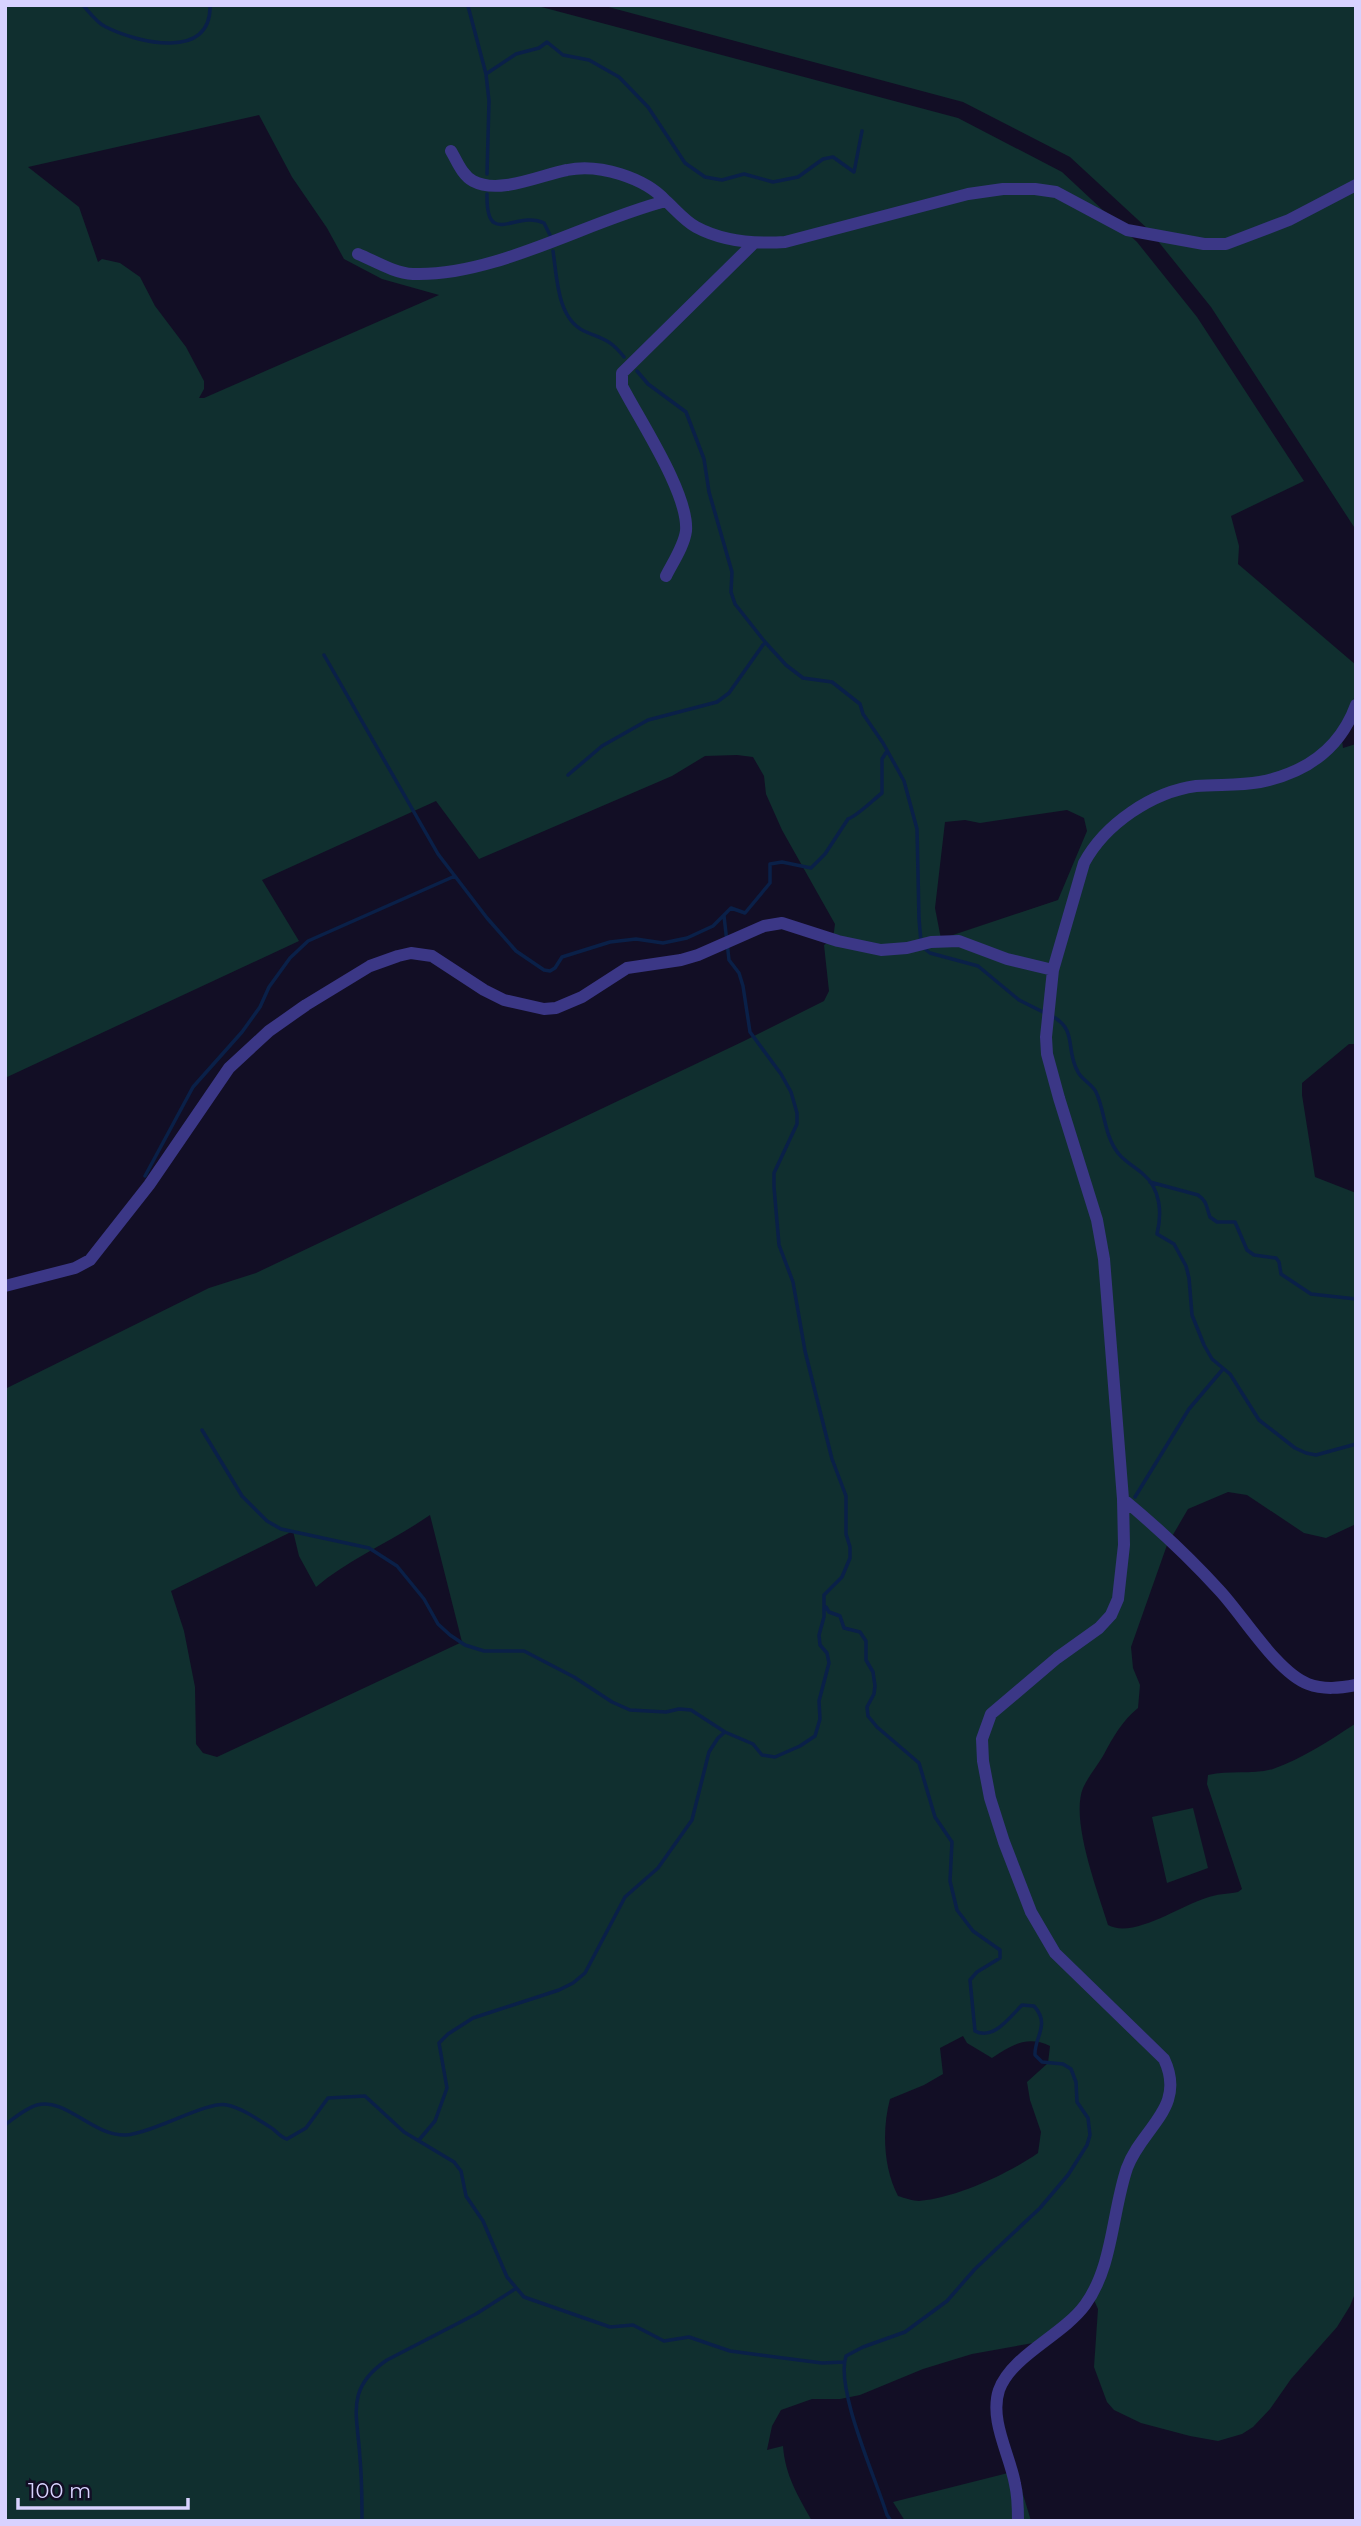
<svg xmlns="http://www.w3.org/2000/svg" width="1361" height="2526" font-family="Montserrat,sans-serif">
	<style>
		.green { fill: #102f2f; fill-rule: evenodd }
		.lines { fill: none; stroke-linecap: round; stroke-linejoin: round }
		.stream { stroke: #0a2048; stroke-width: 3.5 }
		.minor { stroke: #3b3786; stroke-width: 12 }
	</style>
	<rect width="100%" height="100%" fill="#120e25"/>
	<path class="green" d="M5,5H534L958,118L1062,172L1137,242L1197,317L1304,481L1231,516L1239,546L1238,564L1356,665V691L1342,740L1343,748L1356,744V1044H1349L1308,1078L1302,1083V1095L1315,1177L1356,1193V1524L1326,1538L1304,1533L1247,1495L1228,1492L1188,1509L1167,1545L1131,1647L1133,1668L1140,1685L1138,1708C1122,1721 1113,1737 1103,1756C1097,1766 1088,1777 1083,1788C1070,1820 1098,1892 1108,1925C1133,1939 1180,1906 1206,1898C1216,1894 1228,1894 1238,1892L1242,1889L1207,1784L1208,1775C1230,1770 1251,1775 1273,1769C1302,1759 1330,1740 1355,1724L1356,2291L1350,2306L1337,2327L1291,2379L1270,2409L1253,2427L1242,2434L1218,2441L1190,2436L1141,2423L1114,2410L1107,2402L1094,2367L1098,2309L1094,2300L1033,2343L972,2354L923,2369L860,2395L840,2399H812L781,2410L772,2426L767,2450L783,2446C785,2475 798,2496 812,2521H5V1389L209,1288L256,1273L744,1041L824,1001L829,991L824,945L833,939L835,924L782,830L766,794L764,776L753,757L737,755L705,756L672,776L479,859L436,801L262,880L299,941L5,1078ZM259,115L292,177L327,228L344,259L382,279L439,295L204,398H199L204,389V381L186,347L155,306L140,277L120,263L102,259L98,262L79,207L28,167ZM1067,810L1084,818L1087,831L1058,900L941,939L935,908L945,822L965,820L980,823ZM430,1515L462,1642L217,1757L203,1753L196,1744L195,1687L184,1631L171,1591L293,1531L299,1556L316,1587C350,1558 393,1541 430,1515ZM963,2036L967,2043L992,2058C1012,2045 1027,2035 1050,2046L1048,2063L1027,2082L1030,2100L1041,2132L1038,2153C1008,2174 956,2198 919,2201C913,2201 905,2198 898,2196C883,2167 882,2129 890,2099L924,2085L943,2074L940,2048Z
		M601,5H1356V530L1211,307L1149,230L1070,157L963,102Z
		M1193,1808L1208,1868L1167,1883L1152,1817Z
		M1016,2471L1031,2521H905L893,2502Z"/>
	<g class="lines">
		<path class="stream" d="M83,5C90,13 97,23 106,27C138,43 212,61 210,5
			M468,6L486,74L489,101L487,174
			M486,74L516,54L539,48L547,42L563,55L589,60L619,77L648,107L685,163L705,177L722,180L744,174L773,182L798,177L823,159L833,157L854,172L862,131
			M487,194C486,250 516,209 544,223L550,235
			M553,251C557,277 557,318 584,331C604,340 610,339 624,357
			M637,371L648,384L686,412L704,459L709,492L732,572L731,592L735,604L765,642L786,665L803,678L832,682L860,704L863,714L883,743L904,781L917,829L919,919L921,942
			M324,655L438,854L487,918L516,951L544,970L550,971L555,968L562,957L610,942L636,939L663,943L687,938L713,926L731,908L745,913L770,883V864L782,862L811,868L825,854L848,819C857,816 873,800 882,793V759L887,751
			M568,775L602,746L648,720L717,702L729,693L765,642
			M925,949L930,953L978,966L1019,1000L1045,1013
			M1052,1016C1078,1030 1065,1050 1078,1072C1082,1080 1092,1084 1096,1092C1105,1111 1104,1135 1118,1153C1124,1161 1135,1167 1143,1174C1161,1189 1162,1214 1157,1234L1174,1244L1186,1266L1189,1278L1192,1315L1204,1345L1212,1359L1230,1374L1259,1420L1295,1448L1306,1453L1316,1455L1356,1444
			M145,1176L193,1087L242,1032L260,1007L269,987L290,958L308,941L455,876
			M1150,1182L1198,1195C1208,1202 1206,1207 1210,1217L1217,1222H1235L1247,1250L1254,1255L1276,1258L1279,1262L1281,1274L1311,1294L1356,1299
			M202,1430L242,1496L267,1521L281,1529L369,1548L397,1566L424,1599L438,1624L450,1635L465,1645L484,1651H524L574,1677L612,1702L630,1710L666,1712L679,1709L691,1710L725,1732L753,1744L762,1755L775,1757L800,1746L815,1736L820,1719L819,1701L829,1663L827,1653L820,1645L819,1635L824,1617V1595L842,1577L850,1558V1547L846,1534V1496L832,1459L805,1351L793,1282L779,1245L774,1187V1173L797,1124V1113L791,1092L781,1074L750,1032L743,986L739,973L729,960L724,916
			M1135,1497L1189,1409L1223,1369
			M826,1607L829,1612L840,1616L844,1628L860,1632L866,1641V1660L873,1672L875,1686L874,1694L867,1707L868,1716L877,1727L919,1763L935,1817L952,1842L950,1881L957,1910L973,1931L1000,1950V1958L977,1972L970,1980L975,2031C993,2041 1010,2017 1022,2005L1034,2006C1051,2025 1034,2037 1035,2055L1042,2062L1063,2064L1071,2069L1076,2082L1077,2102L1088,2118L1090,2135L1087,2145L1068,2175L1040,2208L975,2269L947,2301L905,2332L863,2347L846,2356C835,2389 876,2479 887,2515L891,2521
			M5,2125C14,2118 26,2108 37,2105C66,2097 92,2136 126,2135C153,2133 209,2100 227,2105C242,2108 257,2119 270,2127C276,2130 279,2137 287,2139L306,2128L328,2098L365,2096L404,2132L454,2162L461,2171L466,2196L483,2221L507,2277L524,2297L610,2327L633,2325L664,2341L689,2337L730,2351L822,2363L844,2362
			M419,2140L435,2121L447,2088L439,2043L448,2034L473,2018L559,1990L573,1983L585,1973L625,1897L658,1868L692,1820L709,1752L718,1738L725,1732
			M362,2521C362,2500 362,2480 360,2459C358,2416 344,2389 387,2360L476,2314L515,2289"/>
		<path class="minor" d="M451,151C457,161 462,175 473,181C499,195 541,175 567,170C599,163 645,178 666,201
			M358,254C375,261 394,273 413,274C495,277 587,221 666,201C676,210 685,221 696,227C722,241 756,244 785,242L968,194L1003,189H1035L1056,192L1127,230L1204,244H1226L1289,220L1356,185
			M666,576C673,562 684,546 686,531C689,494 640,421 622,386V373L754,243
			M5,1286L75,1268L90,1260L149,1185L229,1068L269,1031L306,1005L370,966L398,956L411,953L432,956L484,990L504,1000L544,1009L556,1008L582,997L627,968L681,960L698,955L764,926L782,923L838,941L881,950L907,948L931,942L959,941L1007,959L1053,970
			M1123,1499C1158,1528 1190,1558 1220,1591C1244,1617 1277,1672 1308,1684C1324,1690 1340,1688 1356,1685
			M1018,2521C1018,2509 1018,2496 1015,2484C1010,2455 989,2420 999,2390C1012,2355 1062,2336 1085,2305C1113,2267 1112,2212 1127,2168C1142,2127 1187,2108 1164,2059L1055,1953L1031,1912L1004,1842L990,1798L983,1761L982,1739L991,1714L1057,1658L1099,1628L1111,1615L1118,1599L1124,1545L1123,1499L1104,1259L1097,1220L1059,1098L1047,1054L1046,1037L1053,970L1084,863C1105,824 1152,792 1196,786C1217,784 1239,786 1260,782C1305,773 1340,749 1356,705"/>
	</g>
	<rect width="1361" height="2526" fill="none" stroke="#d8d2ff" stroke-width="14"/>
	<path d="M18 2498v10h170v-10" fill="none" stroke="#d8d2ff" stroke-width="3.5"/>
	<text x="28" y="2498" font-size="21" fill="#d8d2ff" stroke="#120e25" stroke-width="5" paint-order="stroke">100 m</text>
</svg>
